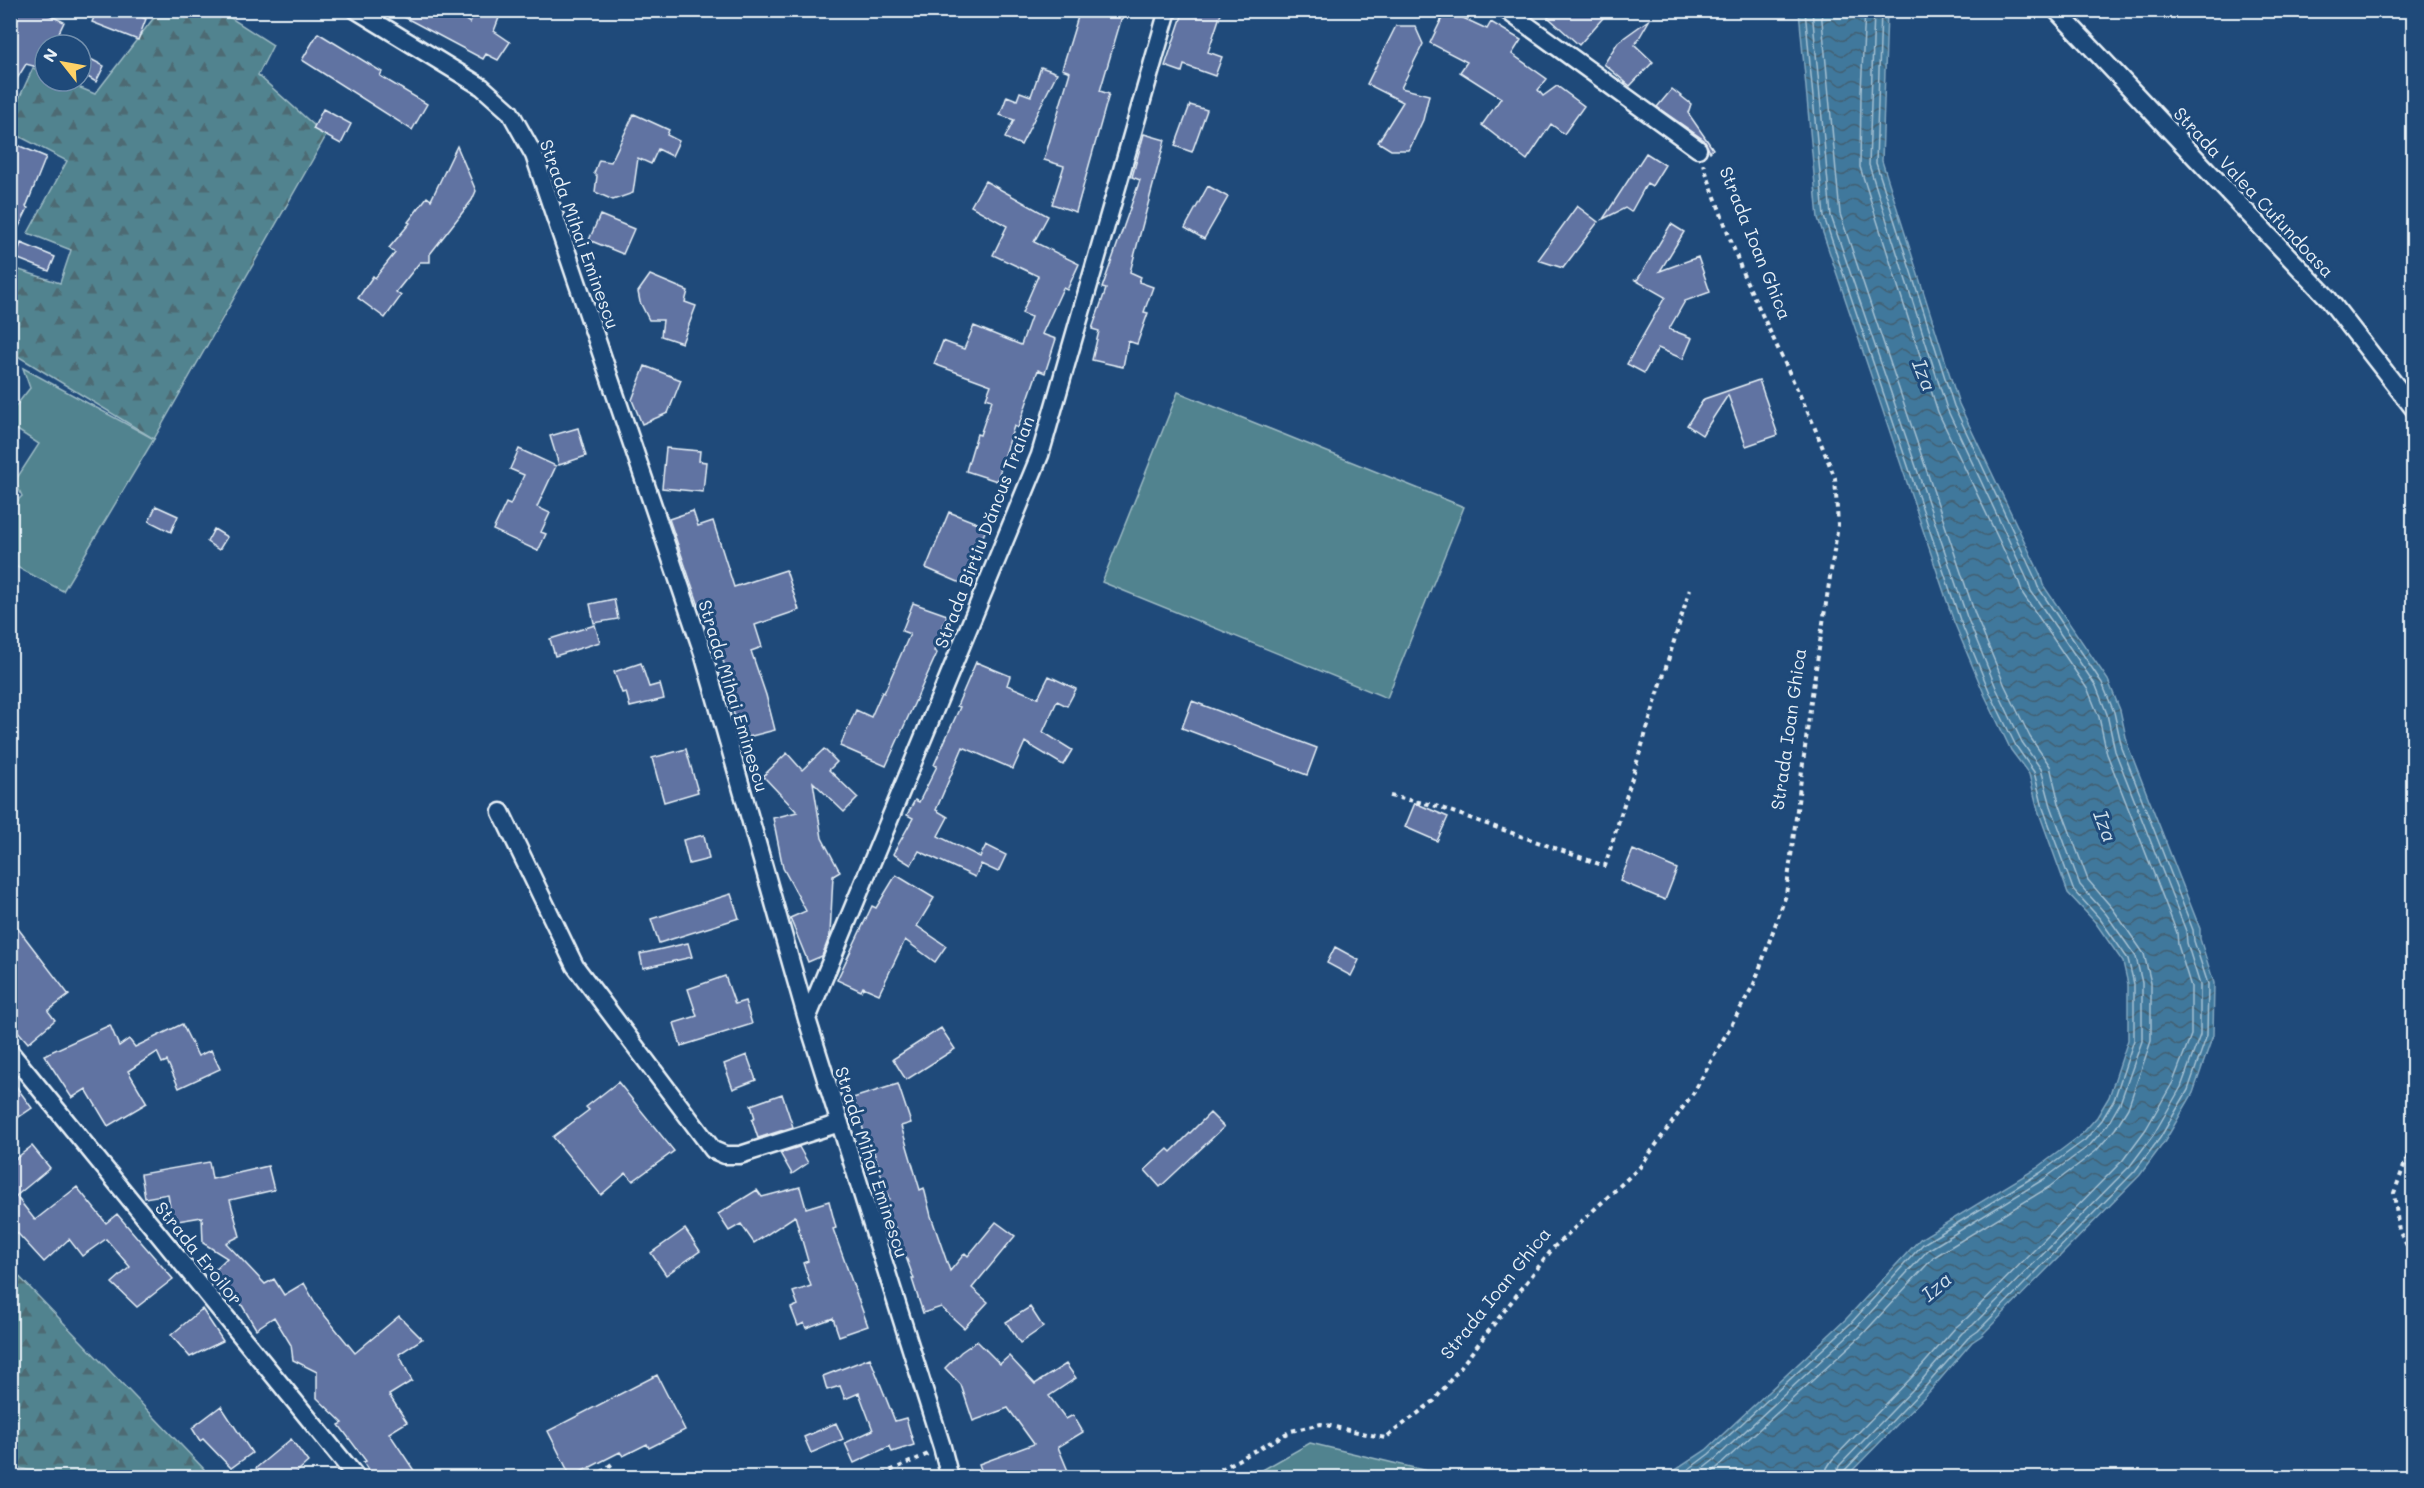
<svg xmlns="http://www.w3.org/2000/svg" width="2424" height="1488" font-family="Mali,sans-serif">
	<style>
		.green { fill: #51838f; stroke: #9cbac4; stroke-width: 1.5 }
		.forest { fill: url(#forest-firs); stroke: #9cbac4; stroke-width: 1.5 }
		.water { fill: url(#water-waves); stroke: #83a8c1; stroke-width: 1.5 }
		.lines { fill: none; stroke-linecap: round; stroke-linejoin: round }
		.shore { stroke: #a5c1d3; stroke-width: 1.5 }
		.building { fill: #6073a2; stroke: #e8f1f8; stroke-width: 1.5 }
		.street-casing { stroke: #e8f1f8; stroke-width: 21 }
		.path { stroke: #e8f1f8; stroke-width: 4; stroke-dasharray: 4.5 4.5; stroke-linecap: butt }
		.street { stroke: #1f4a7a; stroke-width: 16 }
		.labels { text-anchor: middle; dominant-baseline: central; stroke-width: 6; stroke-linejoin: round; paint-order: stroke }
		.street-label { font-size: 18px; fill: #e8f1f8; stroke: #1f4a7a }
		.water-label { font-size: 20px; font-style: italic; fill: #cfdfea; stroke: #1f4a7a }
	</style>
	<defs>
		<pattern id="forest-firs" width="22" height="20" patternUnits="userSpaceOnUse" patternTransform="scale(1.5)"><rect width="22" height="20" fill="#51838f"/><path d="M5 1l3.5 6h-7zM16 11l3.5 6h-7z" fill="#4d6b73"/></pattern>
		<pattern id="water-waves" width="16" height="10" patternUnits="userSpaceOnUse" patternTransform="scale(1.5)"><rect width="16" height="10" fill="#40789c"/><path d="M0 5q4-4 8 0t8 0" fill="none" stroke="#436073"/></pattern>
	</defs>
	<rect width="100%" height="100%" fill="#1f4a7a"/>
	<filter id="ink" filterUnits="userSpaceOnUse"><feTurbulence type="fractalNoise" baseFrequency=".0167" numOctaves="2"/><feDisplacementMap in="SourceGraphic" scale="12" xChannelSelector="R" yChannelSelector="G"/><feConvolveMatrix kernelMatrix="1 2 1 2 8 2 1 2 1" color-interpolation-filters="sRGB"/></filter>
	<g filter="url(#ink)">
		<path class="green" d="M23,368L154,439L63,591L11,564V507L22,496L15,481L39,444L11,426V412L30,388Z
			M1178,392L1464,507L1387,698L1102,582Z
			M1310,1443L1452,1477H1250Z"/>
		<path class="forest" d="M159,11H220L273,45L258,75L326,136L154,439L11,352L10,267L60,283L71,250L28,233L67,161L11,132V116L33,68L45,73V81H64L95,94Z
			M11,1268L204,1469L202,1477H56L11,1466Z"/>
		<path class="water" d="M1799,11H1887L1882,161L1959,404L2040,574L2043,585L2108,680L2120,710L2128,746L2200,929V939L2214,983L2213,1035L2193,1093L2165,1141L2140,1175L1981,1336L1972,1342L1930,1391L1846,1477H1665L1706,1450L1846,1319L1920,1239L2037,1168L2081,1135L2097,1117L2109,1097L2128,1040V984L2123,962L2095,922L2068,893L2038,810L2029,774L2011,750L1985,696L1954,622L1818,218Z"/>
		<g class="lines">
			<path class="shore" d="M1677,1478L1709,1454L1850,1324L1923,1244L2040,1173L2085,1140L2102,1120L2114,1100L2134,1040V984L2128,959L2100,919L2073,889L2043,808L2034,772L2016,746L1990,693L1960,620L1824,217L1805,10
				M1691,1478L1714,1460L1856,1328L1928,1250L2044,1179L2090,1145L2108,1124L2120,1103L2142,1041V983L2136,957L2106,914L2080,885L2051,806L2041,769L2022,742L1997,690L1967,617L1831,216L1812,10
				M1706,1478L1861,1336L1934,1257L2049,1187L2096,1151L2115,1129L2128,1108L2151,1041V983L2144,954L2113,909L2088,880L2059,803L2050,766L2030,737L2005,686L1975,614L1840,214L1821,10
				M1826,1478L1827,1468L1832,1460L1913,1376L1956,1327L1967,1318L2123,1160L2146,1129L2173,1082L2191,1035V987L2178,945L2177,933L2107,754L2099,717L2088,690L2023,594L2019,582L1938,412L1860,167L1861,92L1865,10
				M1835,1478L1839,1466L1920,1382L1962,1333L1973,1325L2130,1166L2154,1134L2181,1087L2200,1035V985L2187,943L2186,931L2115,751L2107,714L2096,686L2031,591L2027,579L1947,409L1869,165L1874,10
				M1843,1478L1844,1471L1925,1387L1968,1338L1978,1331L2135,1171L2160,1138L2188,1090L2207,1035L2208,984L2194,941L2193,930L2122,748L2114,712L2102,683L2038,587L2034,576L1954,406L1876,163L1881,10"/>
		</g>
		<path class="building" d="M20,10H39L64,22L53,45H45V69L26,64L10,90V31Z
			M97,10H107L122,17L126,10L146,19L138,40L92,22Z
			M391,10H451L470,23L475,10H502L494,31L510,42L498,60L486,54L483,59Z
			M1080,10H1124L1100,91L1109,94L1076,212L1052,204L1064,166L1044,160L1070,72L1062,69Z
			M1184,10H1222L1208,52L1222,57L1215,76L1184,65L1182,72L1165,66Z
			M1446,10L1487,29L1491,22L1521,40L1512,54L1547,79L1538,90L1543,96L1557,86L1584,106L1564,134L1551,124L1527,160L1482,125L1501,98L1460,72L1467,62L1430,43Z
			M1540,10H1610L1579,45Z
			M1650,19L1635,45L1653,62L1630,86L1604,64L1618,42Z
			M1396,26H1415L1423,44L1401,88L1429,95L1423,120L1409,150H1391L1378,142L1403,102L1367,84Z
			M318,33L382,72L380,76L427,104L412,130L302,60Z
			M81,54L104,66L96,82L81,73Z
			M1041,67L1057,73L1021,145L1005,138L1014,120L1000,115L1007,96L1017,100L1020,92L1031,96Z
			M1672,89L1691,104L1688,113L1713,149L1710,152L1704,140L1657,107Z
			M1190,105L1207,110L1192,152L1175,146Z
			M323,109L351,124L341,144L313,129Z
			M634,114L669,130L667,135L679,141L672,156L658,149L651,164L638,158L633,193L613,200L595,192L597,176L594,173L599,160L611,162Z
			M1144,134L1165,140L1130,272L1141,277L1139,282L1153,287L1144,312L1148,313L1137,344L1128,341L1123,367L1092,360L1099,331L1092,329L1106,289L1102,288L1140,180L1132,177Z
			M10,142L46,157L26,207L28,208L11,243Z
			M457,146L476,191L472,200L430,254V262H420L396,292L401,296L385,318L358,298L373,276L375,278L395,253L389,248L410,223L408,222L427,197L431,200Z
			M1646,153L1665,165L1652,186L1647,183L1631,212L1625,208L1603,219Z
			M985,181L1048,216L1034,242L1079,264L1067,290L1063,288L1042,334L1056,339L1045,373L1038,370L1018,428L1014,426L997,481L966,471L977,434L980,435L992,400L986,398L991,385L934,364L943,341L964,349L974,326L1021,345L1031,317L1022,313L1038,276L993,255L1007,226L971,206Z
			M1208,186L1228,197L1204,239L1185,228Z
			M1577,206L1598,222L1563,268L1538,260Z
			M600,215L634,229L623,254L589,240Z
			M1671,224L1684,232L1660,271L1698,257L1710,292L1685,301L1669,329L1692,338L1683,359L1658,348L1644,373L1627,364L1665,297L1635,280L1638,279Z
			M21,243L55,257L49,271L16,258Z
			M650,275L688,291L685,302L696,306L682,343L661,336L663,320H649L640,302L638,292Z
			M645,366L681,380L668,413L642,424L632,400Z
			M1759,380L1778,435L1746,446L1728,395L1702,435L1687,425L1704,399Z
			M578,428L586,456L559,465L550,436Z
			M666,448L700,451L699,461L706,462L703,492L662,488Z
			M519,449L556,466L537,507L550,513L541,532L546,534L538,551L493,530L506,503L510,505L524,475L510,469Z
			M156,506L178,516L171,532L149,521Z
			M693,511L698,526L713,521L734,587L786,570L799,610L755,625L762,647L751,651L766,695L775,730L740,739L731,702L736,701L705,604L699,606L669,519Z
			M949,512L987,527L963,584L926,568Z
			M214,529L227,537L219,550L207,542Z
			M614,599L618,619L594,623L590,604Z
			M913,603L947,615L934,651L937,653L886,766L840,746L856,710L871,717L882,692L884,693L910,634L902,631Z
			M595,625L600,642L555,656L550,639Z
			M976,662L1010,676L1007,685L1038,698L1049,676L1076,689L1067,706L1057,701L1043,732L1072,750L1063,765L1025,742L1013,769L963,747L936,810L948,817L938,836L980,857L986,845L1006,855L998,872L981,864L975,877L919,851L911,865L893,854L913,818L907,815L915,800L919,802L937,766L934,765L960,707L957,706Z
			M641,663L649,687L660,684L664,699L630,707L626,692L622,693L614,672Z
			M1192,701L1317,748L1307,775L1182,728Z
			M686,749L698,792L664,802L652,758Z
			M824,749L837,762L829,770L858,798L844,812L813,782L822,838L840,872L833,876L830,935L822,956L808,962L790,918L806,911L783,868L773,818L797,812L763,776L787,753L802,770Z
			M1415,803L1448,817L1437,841L1405,827Z
			M704,835L709,859L689,864L683,840Z
			M1633,850L1677,869L1665,900L1620,881Z
			M896,875L934,898L917,926L946,946L935,962L905,940L879,994L863,987L861,991L837,980L872,906L876,908Z
			M731,894L739,918L659,943L651,919Z
			M10,918L69,995L48,1011L55,1020L28,1043L10,1022Z
			M688,943L692,957L643,968L640,954Z
			M1335,947L1359,960L1351,976L1327,963Z
			M725,976L735,1004L745,1001L752,1024L681,1046L674,1023L697,1016L688,989Z
			M182,1024L198,1056L211,1050L220,1069L179,1088L167,1061L162,1063L157,1052L128,1071L147,1103L108,1126L86,1089L72,1098L44,1055L110,1025L119,1046L129,1039L135,1047Z
			M941,1028L955,1049L906,1080L893,1059Z
			M747,1055L756,1080L733,1089L724,1064Z
			M10,1078L32,1108L10,1123Z
			M618,1082L674,1151L633,1181L626,1173L601,1195L553,1137L589,1110L586,1107Z
			M898,1084L911,1123L901,1126L920,1190L924,1188L931,1216L950,1271L965,1253L968,1256L996,1222L1015,1236L972,1288L988,1302L964,1328L941,1307L923,1313L912,1279H914L895,1227L890,1228L882,1201L889,1199L869,1137L866,1138L853,1098Z
			M782,1094L793,1127L758,1138L752,1120L755,1118L751,1105Z
			M1210,1113L1224,1127L1160,1187L1145,1170L1168,1149L1171,1152Z
			M32,1146L50,1168L16,1196L35,1220L77,1187L106,1223L117,1214L173,1279L137,1307L112,1283L130,1267L106,1239L82,1256L69,1239L44,1262L10,1225V1163Z
			M799,1147L808,1163L792,1174L780,1153Z
			M209,1162L212,1179L268,1166L274,1190L230,1200L240,1236L226,1243L265,1284L274,1279L284,1295L304,1283L317,1306L355,1353L399,1316L422,1339L399,1354L412,1381L389,1395L407,1422L389,1433L419,1478H373L363,1462L366,1461L339,1425L343,1423L317,1398V1372L293,1360L291,1345L274,1317L256,1329L237,1297L231,1302L207,1277L227,1258L203,1243L202,1217L172,1222L168,1194L145,1198L141,1174Z
			M800,1187L806,1208L829,1201L836,1228L833,1229L868,1326L839,1336L833,1318L806,1328L804,1323L798,1326L791,1308L798,1305L793,1292L811,1286L803,1263L808,1261L795,1216L754,1243L741,1224L729,1231L718,1214L757,1190L762,1197Z
			M685,1229L700,1251L666,1275L651,1253Z
			M1030,1307L1043,1327L1020,1343L1006,1322Z
			M202,1309L223,1341L190,1357L171,1335Z
			M977,1341L1000,1364L1009,1356L1035,1384L1066,1364L1076,1378L1049,1396L1066,1419L1073,1415L1083,1432L1058,1447L1071,1478H984L979,1464L1034,1444L1008,1408L973,1421L961,1385L945,1368L961,1352Z
			M870,1358L895,1421L906,1418L914,1445L892,1452L890,1446L854,1463L845,1443L873,1430L859,1393L845,1399L840,1386L827,1390L823,1376Z
			M657,1375L685,1430L649,1448L647,1444L623,1456L620,1452L571,1477L548,1431Z
			M221,1406L252,1453L231,1468L203,1439L200,1441L192,1428Z
			M836,1423L843,1439L811,1453L804,1437Z
			M291,1439L308,1462L290,1478H264L256,1468Z"/>
		<g class="lines">
			<defs>
				<path id="street" d="M356,10L482,87L510,112L534,155L703,653L807,1019L942,1447L950,1478
					M1506,10L1698,149
					M2056,10L2327,297L2414,409
					M501,812L575,966L713,1150L725,1155H740L840,1123
					M807,1019L1040,455L1168,10
					M10,1052L357,1478"/>
			</defs>
			<use href="#street" class="street-casing"/>
			<path class="path" d="M1390,796L1433,805L1605,866L1690,589
				M2414,1139L2394,1193L2399,1231L2414,1258
				M594,1478L612,1464
				M874,1478L928,1454
				M1205,1478L1291,1431L1321,1424L1385,1438L1434,1401L1554,1247L1640,1167L1694,1092L1754,984L1786,895L1811,701L1838,525L1835,478L1812,421L1743,274L1703,164"/>
			<use href="#street" class="street"/>
		</g>
	</g>
	<g class="labels">
		<g class="street-label">
			<text transform="translate(2254 192) rotate(47)">Strada Valea Cufundoasa</text>
			<text transform="translate(580 234) rotate(70)">Strada Mihai Eminescu</text>
			<text transform="translate(1756 243) rotate(68)">Strada Ioan Ghica</text>
			<text transform="translate(984 532) rotate(-69)">Strada Birtiu Dăncus Traian</text>
			<text transform="translate(734 696) rotate(73)">Strada Mihai Eminescu</text>
			<text transform="translate(1788 729) rotate(-82)">Strada Ioan Ghica</text>
			<text transform="translate(872 1162) rotate(72)">Strada Mihai Eminescu</text>
			<text transform="translate(199 1253) rotate(51)">Strada Eroilor</text>
			<text transform="translate(1495 1293) rotate(-51)">Strada Ioan Ghica</text>
		</g>
		<g class="water-label">
			<text transform="translate(1925 375) rotate(68)">Iza</text>
			<text transform="translate(2106 826) rotate(69)">Iza</text>
			<text transform="translate(1936 1286) rotate(-41)">Iza</text>
		</g>
	</g>
	<rect width="2424" height="1488" fill="none" stroke="#1f4a7a" stroke-width="36"/>
	<rect x="18" y="18" width="2388" height="1452" fill="none" stroke="#e8f1f8" stroke-width="2" filter="url(#ink)"/>
	<g transform="translate(63 63) rotate(301)"><circle r="28" fill="#1f4a7a" stroke="#6f8dac" stroke-width="1.5"/>
	<path d="M0-4.5L10 22L0 15L-10 22Z" fill="#ffd166"/>
	<text y="-9" font-size="16" font-weight="bold" text-anchor="middle" fill="#e8f1f8">N</text>
	</g>
</svg>
